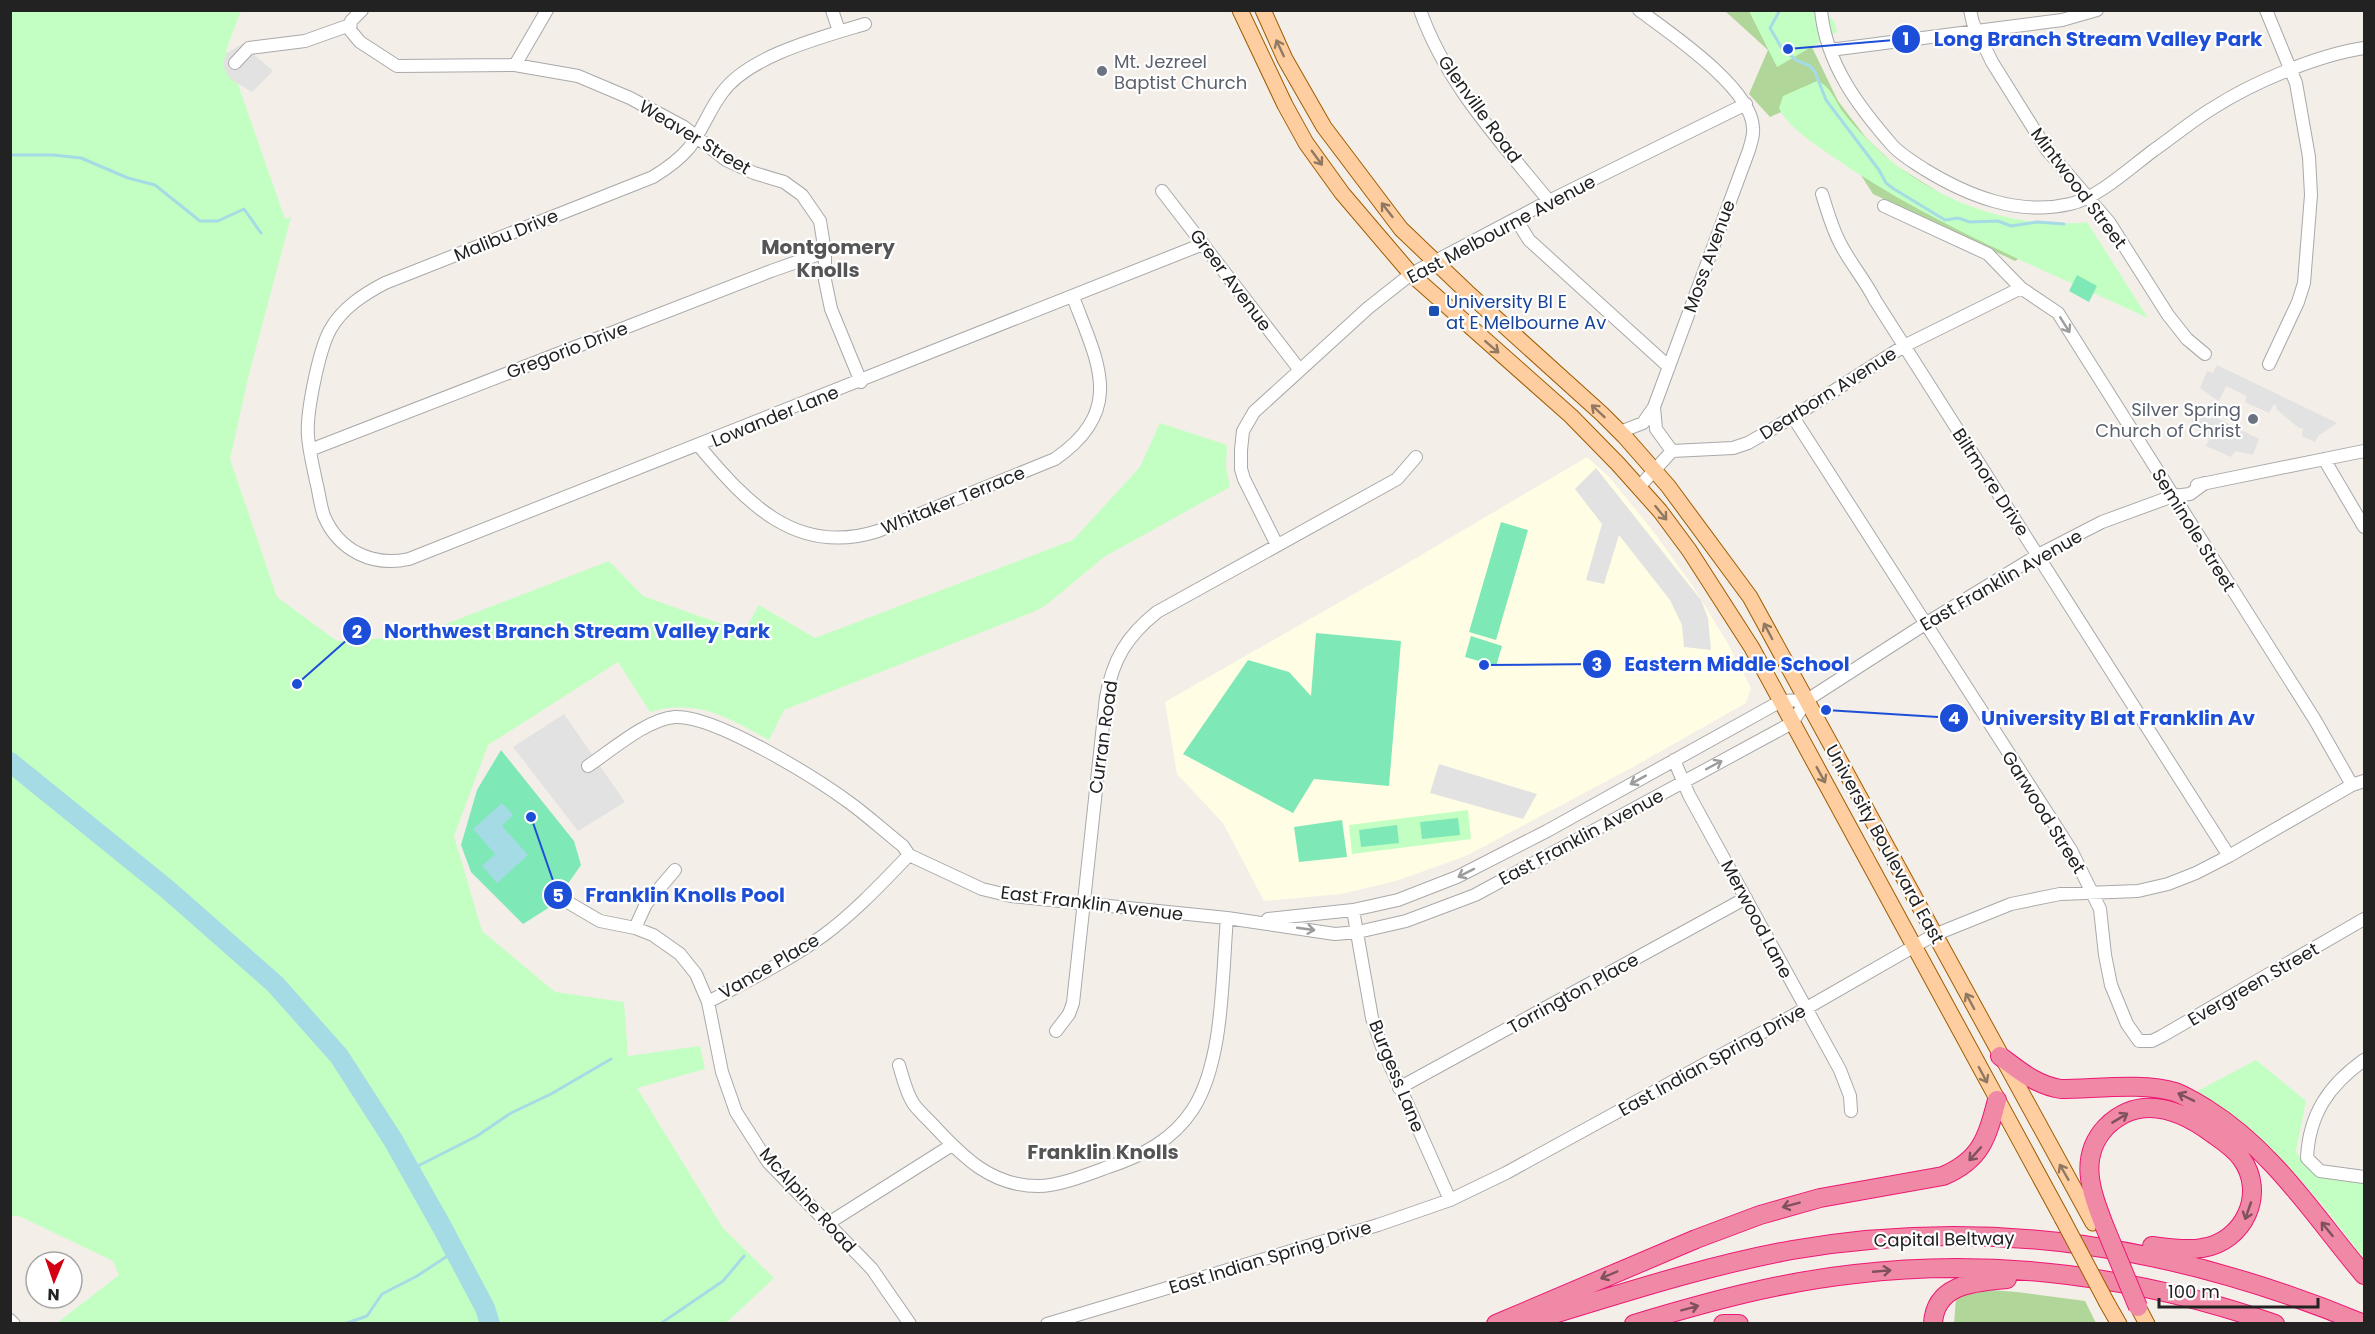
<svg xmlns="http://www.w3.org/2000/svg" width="2375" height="1334" font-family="Poppins,sans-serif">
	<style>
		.education { fill: #fffde4 }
		.forest { fill: #b0d699 }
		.park { fill: #c3ffc2 }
		.pitch { fill: #7fe8b7 }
		.parking { fill: #e2e2e2 }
		.water { fill: #a4dbe4 }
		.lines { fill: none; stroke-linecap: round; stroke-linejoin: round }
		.stream { stroke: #a4dbe4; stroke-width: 3 }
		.river { stroke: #a4dbe4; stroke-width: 20 }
		.minor-casing { stroke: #a9a9a9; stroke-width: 14 }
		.major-casing { stroke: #9f5d00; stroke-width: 17 }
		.highway-casing { stroke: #ed1873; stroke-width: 20 }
		.minor { stroke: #fff; stroke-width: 12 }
		.major { stroke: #ffcea0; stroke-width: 15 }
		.highway { stroke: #f089a5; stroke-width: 18 }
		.major-bridge-casing { stroke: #9f5d00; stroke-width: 17; stroke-linecap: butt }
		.highway-bridge-casing { stroke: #ed1873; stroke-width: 20; stroke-linecap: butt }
		.major-bridge { stroke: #ffcea0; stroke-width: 15 }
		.highway-bridge { stroke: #f089a5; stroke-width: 18 }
		.oneway { stroke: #907861 }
		.oneway2 { stroke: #9c9c9c }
		.oneway3 { stroke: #7f505d }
		.worship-dot { fill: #6b7280; stroke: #fff; stroke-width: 2 }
		.transit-dot { fill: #1a4fb4; stroke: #fff; stroke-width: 2 }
		.labels { text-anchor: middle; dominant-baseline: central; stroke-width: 4.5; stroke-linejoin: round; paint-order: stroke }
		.worship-label { font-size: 18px; fill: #5b616d; stroke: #fff; text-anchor: start }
		.street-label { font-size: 18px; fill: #222; stroke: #fff }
		.transit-label { font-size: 18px; fill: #164399; stroke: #fff; text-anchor: start }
		.neighbourhood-label { font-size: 20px; font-weight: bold; fill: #555; stroke: #fff }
		.leader { fill: none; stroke: #1d4ed8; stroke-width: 2 }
		.callout-dot { fill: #1d4ed8; stroke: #fff; stroke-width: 2 }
		.mark-label { font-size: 18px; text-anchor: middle; font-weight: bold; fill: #fff }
		.callout-label { font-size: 20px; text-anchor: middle; font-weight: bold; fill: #1d4ed8; stroke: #fff; stroke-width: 4.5; stroke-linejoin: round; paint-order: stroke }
	</style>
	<rect width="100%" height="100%" fill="#f3eee8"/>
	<path class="education" d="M1587,457L1610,478L1653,531L1692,585L1727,642L1751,688L1746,703L1635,766L1466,856L1396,881L1341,894L1264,901L1223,823L1177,774L1165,702L1389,574Z"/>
	<path class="forest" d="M1725,11H1806L1808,39L1838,101L1867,139L1895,165L1975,215L2066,227L2015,261L1873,194L1812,98L1770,117L1749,94L1768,50Z
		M1976,1289L2017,1292L2085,1301L2096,1323L1954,1324L1956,1298Z"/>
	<path class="park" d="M10,11H241L226,50L285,219L291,217L248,378L230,459L277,597L337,641L412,637L609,561L643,596L744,632L759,605L815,638L1073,540L1140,467L1160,423L1227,445L1226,467L1230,487L1104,557L1045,606L1033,612L784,710L769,740C728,718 698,698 650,712L618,662L488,745L454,836L482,931L555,992L624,1002L628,1056L700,1046L705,1069L637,1088L723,1228L774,1278L726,1323H57L119,1275L113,1261L19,1216H11Z
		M1749,11H1826L1835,23L1837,32L1777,67Z
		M1817,81C1831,86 1835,101 1843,112C1850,121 1859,131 1867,139C1914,188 1987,222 2055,223C2066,223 2077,224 2087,222L2148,318C2040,268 1927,223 1829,154C1812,142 1788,127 1779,108L1783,96Z
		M1468,810L1471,839L1352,854L1349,825Z
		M2256,1060L2306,1101L2296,1151C2313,1182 2333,1178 2364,1183V1259C2315,1193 2268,1134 2194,1093Z"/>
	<path class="pitch" d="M2077,275L2097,286L2089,302L2069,291Z
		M1501,522L1528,530L1496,640L1469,632Z
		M1316,633L1401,641L1389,786L1314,779L1293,813L1183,754L1248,660L1289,672L1311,696Z
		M1471,636L1502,646L1496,666L1465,657Z
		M501,750L574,841L581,865L553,905L523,924L471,872L461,845L477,790Z
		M1458,818L1460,835L1422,839L1420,822Z
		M1342,820L1347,857L1299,862L1294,827Z
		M1397,825L1399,843L1361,847L1359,830Z"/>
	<path class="parking" d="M242,44L273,71L252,92L230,79L225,70L223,62L227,53Z
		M2217,365L2337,423L2318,436L2315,442L2302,436L2303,428H2299L2276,409L2277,407L2274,404L2269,413L2245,402L2247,396L2226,386L2219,401L2214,398L2200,388L2207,371L2213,373Z
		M2208,411L2215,414L2217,418L2259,439L2253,455L2236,451L2231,457L2206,446L2209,439L2206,436L2203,439L2191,420Z
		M1596,468L1701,600L1708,618L1711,650L1684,647L1682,625L1670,600L1619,535L1604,584L1586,580L1602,524L1575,489Z
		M564,714L625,802L578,831L513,747Z
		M1439,764L1537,794L1523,819L1430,793Z"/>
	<path class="water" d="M502,803L513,815L502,826L528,855L497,883L482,866L495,854L473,829Z"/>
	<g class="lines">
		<path class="stream" d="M1780,10L1770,28L1781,47L1796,60L1810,66L1815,72L1826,100L1879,170L1886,183L1894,189L1945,220L1958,218L1970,222L1998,221L2011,226L2037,222L2064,224
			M10,155H53L81,158L128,178L155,185L200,221H218L244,209L261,233
			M410,1170L477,1136L511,1113L551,1094L611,1059
			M344,1324L367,1316L382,1294L417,1276L455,1251
			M660,1324L723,1281L744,1256"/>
		<path class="river" d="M10,762L167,889L275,984L339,1056L393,1140L442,1227L485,1308L490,1324"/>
		<defs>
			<path id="minor" d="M362,10L351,21L350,30L360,42L397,66L515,65L578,76L630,98L684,127L726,160L754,173L784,182L802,195L820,221L825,252V280L831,309L861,382
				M832,10L839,31
				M1420,10C1446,84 1501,142 1549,201
				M1639,10C1670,33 1752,88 1753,128C1754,135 1751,143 1749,150L1654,407L1656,429L1672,451
				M1821,10C1826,64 1858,106 1892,145C1901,155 1912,161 1924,169C1968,196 2018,216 2070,204C2098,198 2131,167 2154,150C2174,136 2193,120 2213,108C2253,82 2318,55 2364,48
				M1970,10L1973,23L1992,62L2047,150L2109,222L2168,315L2187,339L2205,354
				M2266,10L2296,83L2309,157L2311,195L2304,283L2298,302L2269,364
				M865,24C822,37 748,56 722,93C709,110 702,131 689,148C679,160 666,169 653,177L385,283C364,294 342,308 330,330C319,350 306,413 308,436C309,451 313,466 316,481C319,492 320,505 324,516C339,551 373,567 409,559L1203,244
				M1830,50L2062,20L2097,10
				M235,63L249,48L305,41L350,25
				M515,65L547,10
				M1162,191L1299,369
				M1822,194C1827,210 1832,228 1840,243C1850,263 1865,280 1875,300L2229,856
				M1884,206L1988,254L2021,288L2058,313L2315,720L2352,785
				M1516,219L1529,240L1669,367
				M1793,417L2071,850L2100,909L2105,955L2111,985L2127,1024L2139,1041H2152L2162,1036L2364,919
				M1620,432L1643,423L1654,407
				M699,446C747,503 796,557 878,531L1055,459C1126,410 1098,363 1073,297
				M310,450L771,271L825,252
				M2324,459L2364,527
				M2197,485L2364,451
				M1639,487L1672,451L1733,448L1748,443L1793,417L1904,346L2021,288
				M1277,545L1244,479L1241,469V450L1243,431L1254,412L1368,308L1411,274L1549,201L1746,104
				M1674,760L1689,795L1840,1070L1850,1096L1851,1111
				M588,766C612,750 647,719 675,717C715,715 816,778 850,803C868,816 885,832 903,846L909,855L982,889L1011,896L1227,918L1335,934L1358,932L1406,921L1475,895L1792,723L1807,700L1925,624L2038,555L2102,522L2173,496L2190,494L2205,483
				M564,900L600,921L635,928L653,935L680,954L696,974L708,1002L722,1072L736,1112L768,1162L872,1269L910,1324
				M1353,910L1372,1018L1382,1047L1450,1200
				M1268,919L1353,910L1398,900L1457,877L1547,831L1781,701L1807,700
				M635,928L646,904L675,870
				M708,1002C747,981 788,961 824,935C856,911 882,883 909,855
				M1056,1031L1069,1014L1073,1003L1106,697C1113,659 1127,636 1157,612L1397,479L1416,457
				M2364,1060C2329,1085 2309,1114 2307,1158L2320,1171L2364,1177
				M899,1065C903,1078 906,1092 913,1103C919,1112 928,1119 935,1127C964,1158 992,1186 1038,1186C1059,1186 1089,1174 1108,1167C1142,1156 1173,1140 1193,1109C1224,1061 1222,975 1227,918
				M1399,1088L1746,898
				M827,1224L952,1145
				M10,1320L14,1324
				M1047,1324L1378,1225L1450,1200L1506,1173L1805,1009L1934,935L2011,904L2060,894L2138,891L2168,884L2196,873L2229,856L2352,785L2364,781"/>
			<path id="major" d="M1240,10L1285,105L1306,143L1342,193L1411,274L1571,416L1618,464L1660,511L1689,550L1752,648L2062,1218
				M1263,10L1285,59L1324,127L1401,229L1467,292L1602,414L1625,437L1668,486L1750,597L2093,1223
				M2107,1303L2119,1324
				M2138,1307L2147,1324"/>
			<path id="highway" d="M2000,1056C2020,1071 2036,1085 2061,1089C2093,1089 2145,1082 2175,1092C2186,1096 2197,1103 2207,1109C2273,1150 2315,1217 2364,1275
				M2104,1225C2091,1191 2078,1157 2106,1127C2140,1093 2181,1110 2213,1134C2223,1141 2234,1148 2241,1158C2267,1193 2244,1242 2202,1248C2186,1251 2168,1248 2152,1246
				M1496,1324L1696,1239L1760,1215L1820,1198L1943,1176C1981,1160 1987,1138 1997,1100
				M1521,1324C1611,1297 1700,1267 1792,1250C1991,1215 2179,1247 2364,1324
				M1634,1324C1707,1302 1780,1282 1855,1274C1997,1257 2141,1277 2275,1324
				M1723,1324H1739
				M1933,1324C1935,1283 1976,1282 2007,1279"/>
		</defs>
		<use href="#minor" class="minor-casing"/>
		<use href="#major" class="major-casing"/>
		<use href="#highway" class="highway-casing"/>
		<use href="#minor" class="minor"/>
		<use href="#major" class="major"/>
		<use href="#highway" class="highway"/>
		<defs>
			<path id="major-bridge" d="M2062,1218L2107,1303"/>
			<path id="highway-bridge" d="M2104,1225L2138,1307"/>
		</defs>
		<use href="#major-bridge" class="major-bridge-casing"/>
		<use href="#highway-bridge" class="highway-bridge-casing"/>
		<use href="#major-bridge" class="major-bridge"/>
		<use href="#highway-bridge" class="highway-bridge"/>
	</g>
	<defs><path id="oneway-shaft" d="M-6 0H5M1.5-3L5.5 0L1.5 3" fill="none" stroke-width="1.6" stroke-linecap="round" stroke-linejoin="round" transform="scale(1.5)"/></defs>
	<g class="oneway">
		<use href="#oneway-shaft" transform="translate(1280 48) rotate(-115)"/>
		<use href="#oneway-shaft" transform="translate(1317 158) rotate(54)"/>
		<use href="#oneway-shaft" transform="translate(1387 210) rotate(-128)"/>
		<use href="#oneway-shaft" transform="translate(1492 347) rotate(41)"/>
		<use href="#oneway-shaft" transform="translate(1598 411) rotate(-137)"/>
		<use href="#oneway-shaft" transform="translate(1661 513) rotate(51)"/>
		<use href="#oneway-shaft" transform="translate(1768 631) rotate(-118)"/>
		<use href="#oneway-shaft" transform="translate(1821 775) rotate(61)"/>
		<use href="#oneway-shaft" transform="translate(1970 1001) rotate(-118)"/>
		<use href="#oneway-shaft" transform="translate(1983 1075) rotate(62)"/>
		<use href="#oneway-shaft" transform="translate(2064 1172) rotate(-120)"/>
	</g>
	<g class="oneway2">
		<use href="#oneway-shaft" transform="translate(2065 325) rotate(58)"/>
		<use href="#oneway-shaft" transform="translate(1714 765) rotate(-28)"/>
		<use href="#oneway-shaft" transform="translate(1638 780) rotate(151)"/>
		<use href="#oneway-shaft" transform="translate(1466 873) rotate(153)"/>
		<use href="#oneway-shaft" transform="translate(1306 929) rotate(8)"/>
	</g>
	<g class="oneway3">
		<use href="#oneway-shaft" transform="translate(2186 1097) rotate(-154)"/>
		<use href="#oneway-shaft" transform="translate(2120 1118) rotate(-31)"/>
		<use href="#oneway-shaft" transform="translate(1975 1154) rotate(132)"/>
		<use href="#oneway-shaft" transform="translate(1791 1205) rotate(165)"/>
		<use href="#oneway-shaft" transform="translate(2248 1211) rotate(109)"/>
		<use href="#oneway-shaft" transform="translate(2327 1229) rotate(-129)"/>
		<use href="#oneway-shaft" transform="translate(1882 1271) rotate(-5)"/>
		<use href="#oneway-shaft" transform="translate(1609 1275) rotate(157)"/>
		<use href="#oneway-shaft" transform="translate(1690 1308) rotate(-15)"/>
	</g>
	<g class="worship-dot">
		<circle cx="1102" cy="71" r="6"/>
		<circle cx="2253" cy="419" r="6"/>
	</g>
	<rect class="transit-dot" x="1428" y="305" width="12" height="12" rx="3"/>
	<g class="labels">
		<g class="worship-label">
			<text x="1114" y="61">Mt. Jezreel<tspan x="1114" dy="21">Baptist Church</tspan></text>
			<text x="2241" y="409" text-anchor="end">Silver Spring<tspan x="2241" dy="21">Church of Christ</tspan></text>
		</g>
		<g class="street-label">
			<text transform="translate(1480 109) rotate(54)">Glenville Road</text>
			<text transform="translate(695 137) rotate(31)">Weaver Street</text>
			<text transform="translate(2079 188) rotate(53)">Mintwood Street</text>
			<text transform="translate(1501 229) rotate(-28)">East Melbourne Avenue</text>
			<text transform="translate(506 235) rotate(-22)">Malibu Drive</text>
			<text transform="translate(1709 256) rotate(-70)">Moss Avenue</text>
			<text transform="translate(1231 280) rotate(53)">Greer Avenue</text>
			<text transform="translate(567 350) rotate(-21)">Gregorio Drive</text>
			<text transform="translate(1828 393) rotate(-32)">Dearborn Avenue</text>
			<text transform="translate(775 416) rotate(-22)">Lowander Lane</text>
			<text transform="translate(1991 482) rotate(57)">Biltmore Drive</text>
			<text transform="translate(953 500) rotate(-22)">Whitaker Terrace</text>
			<text transform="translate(2194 530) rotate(58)">Seminole Street</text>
			<text transform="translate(2001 580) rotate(-30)">East Franklin Avenue</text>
			<text transform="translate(1103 737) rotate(-82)">Curran Road</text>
			<text transform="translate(2044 812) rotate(58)">Garwood Street</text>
			<text transform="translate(1581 837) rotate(-28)">East Franklin Avenue</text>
			<text transform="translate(1885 844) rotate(61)">University Boulevard East</text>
			<text transform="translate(1092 903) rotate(7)">East Franklin Avenue</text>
			<text transform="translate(1757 919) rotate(62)">Merwood Lane</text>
			<text transform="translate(769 966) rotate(-30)">Vance Place</text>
			<text transform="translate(2253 984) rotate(-30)">Evergreen Street</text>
			<text transform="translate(1573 993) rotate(-29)">Torrington Place</text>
			<text transform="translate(1712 1060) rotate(-29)">East Indian Spring Drive</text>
			<text transform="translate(1397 1076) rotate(68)">Burgess Lane</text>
			<text transform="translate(808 1200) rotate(48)">McAlpine Road</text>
			<text transform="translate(1944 1239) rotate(-1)">Capital Beltway</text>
			<text transform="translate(1270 1257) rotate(-17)">East Indian Spring Drive</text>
		</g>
		<g class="transit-label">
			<text x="1446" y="301">University Bl E<tspan x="1446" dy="21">at E Melbourne Av</tspan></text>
		</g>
		<g class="neighbourhood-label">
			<text x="828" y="247">Montgomery<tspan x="828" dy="23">Knolls</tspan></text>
			<text x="1103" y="1152">Franklin Knolls</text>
		</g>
	</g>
	<path class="leader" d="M1788 49L1906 39M297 684L357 631M1484 665L1597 664M1826 710L1954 718M531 817L558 895"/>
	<g class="callout-dot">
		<circle cx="1788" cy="49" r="6"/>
		<circle cx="297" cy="684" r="6"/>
		<circle cx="1484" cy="665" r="6"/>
		<circle cx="1826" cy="710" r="6"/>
		<circle cx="531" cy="817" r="6"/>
		<circle cx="1906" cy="39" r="15"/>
		<circle cx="357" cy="631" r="15"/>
		<circle cx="1597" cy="664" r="15"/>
		<circle cx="1954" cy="718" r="15"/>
		<circle cx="558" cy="895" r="15"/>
	</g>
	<g class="mark-label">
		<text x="1906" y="45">1</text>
		<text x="357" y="638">2</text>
		<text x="1597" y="671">3</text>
		<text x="1954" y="724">4</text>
		<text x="558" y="902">5</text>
	</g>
	<g class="callout-label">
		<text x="2098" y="46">Long Branch Stream Valley Park</text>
		<text x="577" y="638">Northwest Branch Stream Valley Park</text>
		<text x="1737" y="671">Eastern Middle School</text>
		<text x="2118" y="725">University Bl at Franklin Av</text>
		<text x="685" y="902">Franklin Knolls Pool</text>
	</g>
	<rect width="2375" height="1334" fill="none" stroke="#222222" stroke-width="24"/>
	<g transform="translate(54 1280) rotate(182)"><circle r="28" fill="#ffffff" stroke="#a7a7a7" stroke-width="1.5"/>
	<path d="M0-4.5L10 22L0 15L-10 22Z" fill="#d30012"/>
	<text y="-9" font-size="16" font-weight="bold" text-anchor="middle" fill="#222222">N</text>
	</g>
	<path d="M2159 1298v9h159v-9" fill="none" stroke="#222222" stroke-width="3"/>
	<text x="2168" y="1298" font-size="18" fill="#222222" stroke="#ffffff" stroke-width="4.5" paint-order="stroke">100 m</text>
</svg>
